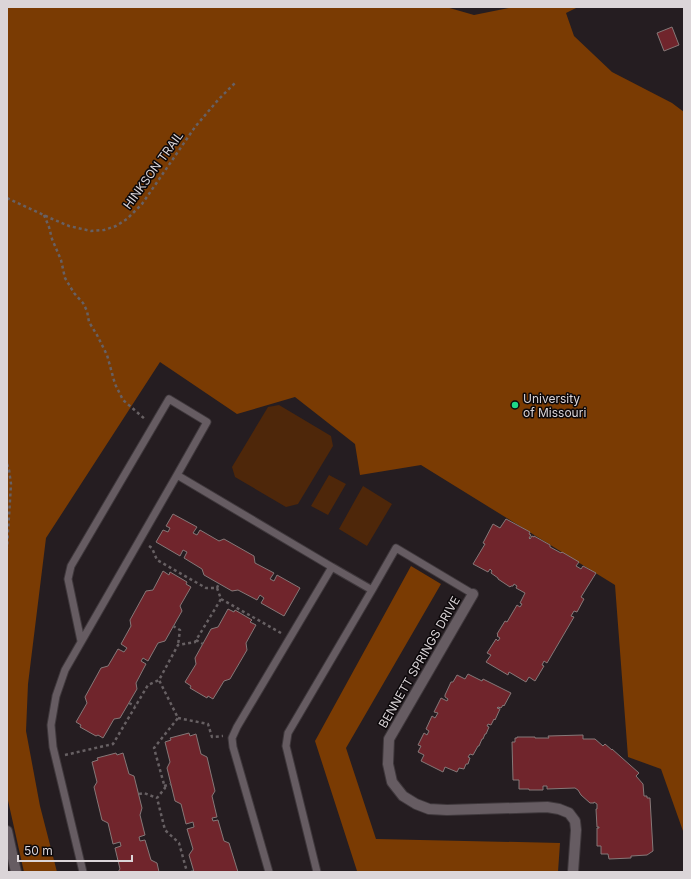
<svg xmlns="http://www.w3.org/2000/svg" width="691" height="879" font-family="Inter,sans-serif">
	<style>
		.green { fill: #4e270a }
		.forest { fill: #7a3b03 }
		.building { fill: #70252c; stroke: #857878 }
		.lines { fill: none; stroke-linecap: round; stroke-linejoin: round }
		.lane-casing { stroke: #3f383c; stroke-width: 9 }
		.street-casing { stroke: #3f383c; stroke-width: 12 }
		.path { stroke: #676063; stroke-width: 2.5; stroke-dasharray: 3 3; stroke-linecap: butt }
		.lane { stroke: #665c62; stroke-width: 7 }
		.street { stroke: #665c62; stroke-width: 10 }
		.poi-dot { fill: #1ed888; stroke: #0c080a; stroke-width: 1.5 }
		.labels { text-anchor: middle; dominant-baseline: central; stroke-width: 3; stroke-linejoin: round; paint-order: stroke }
		.street-label { font-size: 12px; fill: #dbd5d8; stroke: #0c080a }
		.poi-label { font-size: 12px; fill: #dbd5d8; stroke: #0c080a; text-anchor: start }
	</style>
	<rect width="100%" height="100%" fill="#251d21"/>
	<path class="green" d="M279,405L331,436L333,446L298,504L286,507L235,477L232,467L268,407Z
		M329,475L346,484L328,515L311,506Z
		M363,486L392,504L367,546L339,529Z"/>
	<path class="forest" d="M7,7H446L474,15L514,7H578L566,13L574,36L612,72L672,103L684,112V830L683,831L661,769L628,757L615,585L421,465L360,475L355,444L295,397L237,414L160,362L46,538L28,684L26,731L40,806L57,872H24L7,796Z
		M411,566L441,584L346,748L376,839L560,843L558,872L357,871L315,741Z"/>
	<path class="building" d="M672,27L679,45L664,51L657,33Z
		M173,514L197,527L193,533L197,535L200,530L219,541L224,539L254,556L255,563L274,573L270,579L274,581L277,575L300,588L284,616L261,603L264,598L260,595L257,600L238,590L232,591L204,575L202,569L184,558L187,552L183,550L180,556L156,542L163,530L168,532L170,528L166,526Z
		M506,519L530,532L529,534L531,535L529,538L530,539L532,536L534,537V536L550,545V547L561,553L562,552L579,562L576,566L581,569L583,566L596,573L581,597L584,599L577,612L574,611L571,616L574,617L547,663L544,661L542,665L544,666L535,681L529,677L526,682L509,672L508,675L486,662L491,655L487,653L496,639L498,641L500,638L497,636L498,635L497,634L505,621L507,622L517,605L520,607L522,604L520,603L525,593L516,588L517,586L514,584L513,586H511L510,587L498,579V578L491,573L492,571L490,569L488,572L473,564L485,544L483,543L493,524L500,528Z
		M163,571L169,575L170,572L187,582L186,584L191,587L180,606L182,611L165,641L158,643L148,661L143,658L141,661L146,664L136,683L137,689L120,718L114,719L103,738L98,735L96,736L80,727L81,725L76,722L87,703L85,697L101,668L108,666L118,649L124,652L127,648L121,644L131,626L130,620L146,591L153,590Z
		M228,609L234,612L235,610L252,620L250,622L256,625L246,643L247,650L230,679L224,681L213,699L208,696L207,698L190,688L191,686L185,682L196,664L195,658L211,629L218,627Z
		M468,674L482,681L483,679L511,693L504,706L503,705L501,708L498,707L497,708L500,709L495,720L494,719L491,725L488,724L487,726L489,727L486,734H485L483,739H482L479,746H478L473,755L470,754L468,757L470,758L468,764H466L464,769L459,768L457,772L445,767L443,772L421,761L424,755L418,752L421,746L418,745L424,733L427,735L429,731L426,729L432,716L435,718L438,713L434,712L441,698L447,701L448,699L445,697V695L451,682H453L457,675L465,679Z
		M189,733L190,736L196,734L201,754L207,757L215,791L212,796L217,817L212,818L213,821L218,820L224,841L229,843L238,872H194L189,855L193,849L187,829L194,827L193,822L186,824L181,804L175,801L167,768L170,762L165,742L171,740L170,738Z
		M583,735V739H595L603,746L605,744L612,750V749L639,773L636,776L643,784L644,796H647V798H650L653,851L647,855L631,856V858L609,859L608,854H601V846H597V828H599V827H597L596,809H597V804L594,802V803H590L581,795L578,790L575,788L547,789V786H543V790H529V789H519V780H513L512,742H515V738H517V737H535V738H549L548,736Z
		M116,753L117,755L123,753L129,774L134,776L142,808L140,815L145,835L139,837L140,841L145,840L151,860L157,863L159,872H118L120,869L115,848L121,846L120,842L113,844L108,823L102,820L94,787L97,782L92,762L98,760L97,758Z"/>
	<g class="lines">
		<defs>
			<path id="lane" d="M372,590L396,548L473,594
				M81,641L68,579L71,566L169,399L207,422L177,475
				M83,872L53,747L51,725L56,696L65,670L177,475L332,567L237,727L232,738L233,747L269,872
				M317,872L286,746L288,733L372,590L332,567"/>
			<path id="street" d="M473,594L389,739L388,764L392,782L403,796L416,804L429,809L447,810L547,807L559,809L569,813L575,821L576,830L573,872
				M7,831L16,872"/>
		</defs>
		<use href="#lane" class="lane-casing"/>
		<use href="#street" class="street-casing"/>
		<path class="path" d="M7,198L50,218L69,226L91,231L104,230L116,226L127,219L142,204L195,127L218,100L236,82
			M44,215L49,227L52,239L61,260L65,278L74,293L83,303L87,311L89,322L97,335L107,355L115,384L123,400L146,420
			M7,464L9,470L11,484L7,548
			M149,546L152,548L157,560L206,588H217L221,599L195,642L178,645L159,680L178,718L154,748L165,788L157,798L165,830L179,843L187,872
			M217,588L219,583
			M221,599L281,633
			M173,626L180,630L178,645
			M196,640L203,644
			M129,703L135,706
			M178,718L208,724L212,737L223,736
			M65,755L113,744L148,685L159,680
			M164,786L171,784
			M139,794L144,793L157,798
			M191,872L193,871"/>
		<use href="#lane" class="lane"/>
		<use href="#street" class="street"/>
	</g>
	<circle class="poi-dot" cx="515" cy="405" r="4"/>
	<g class="labels">
		<g class="street-label">
			<text transform="translate(153 170) rotate(-54)">HINKSON TRAIL</text>
			<text transform="translate(419 662) rotate(-60)">BENNETT SPRINGS DRIVE</text>
		</g>
		<g class="poi-label">
			<text x="523" y="398">University<tspan x="523" dy="14">of Missouri</tspan></text>
		</g>
	</g>
	<rect width="691" height="879" fill="none" stroke="#dbd5d8" stroke-width="16"/>
	<path d="M18 855v6h114v-6" fill="none" stroke="#dbd5d8" stroke-width="2"/>
	<text x="24" y="855" font-size="12" fill="#dbd5d8" stroke="#0c080a" stroke-width="3" paint-order="stroke">50 m</text>
</svg>
